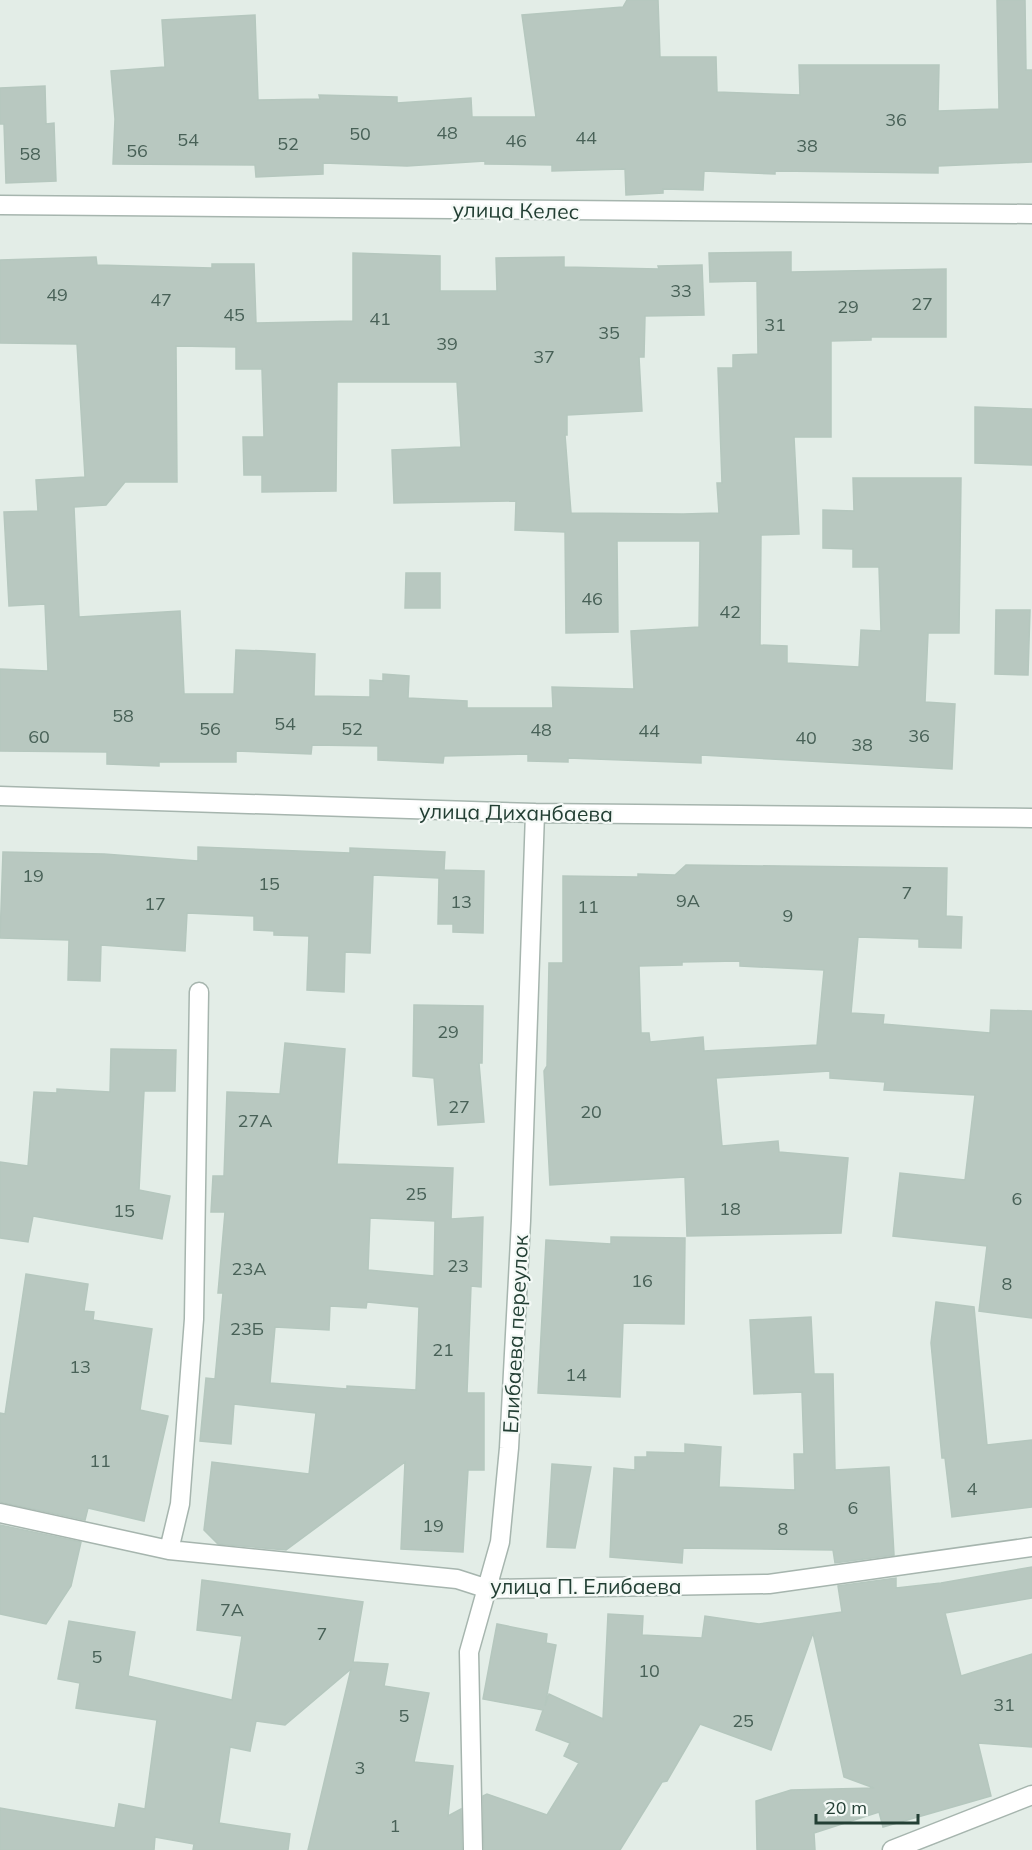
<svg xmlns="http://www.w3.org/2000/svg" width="1032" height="1850" font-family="Mulish,sans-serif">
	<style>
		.building { fill: #b8c8c0; stroke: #b5c7be; stroke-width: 1.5; fill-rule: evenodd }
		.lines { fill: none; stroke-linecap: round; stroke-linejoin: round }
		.street-casing { stroke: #a6b5ae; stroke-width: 21 }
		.street { stroke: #fff; stroke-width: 18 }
		.labels { text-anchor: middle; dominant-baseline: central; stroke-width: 4.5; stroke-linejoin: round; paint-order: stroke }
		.number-label { font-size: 18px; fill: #486157 }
		.street-label { font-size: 21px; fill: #233f34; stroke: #f4f9f6 }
	</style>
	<rect width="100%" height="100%" fill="#e3ede7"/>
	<path class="building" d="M627,0H658L660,57H716L717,92L800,95L799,65H939L938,111L999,109L997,0H1025L1026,70H1032V162L938,166V173L775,171V174L704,171L703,190L663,189V193L626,195L625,169L552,171V165L485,164V161L407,166L323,163V174L256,177L255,165L113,164L115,119L111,71L165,67L162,20L255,15L258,100L320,99L319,95L397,97V103L471,98L472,117H536L522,15L623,7Z
		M45,86L46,124L54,123L56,181L6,183L4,124H0V88Z
		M791,252V272L946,269V337H871V340L831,341V437H794L799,534L761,535L760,645L787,646V663L859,667L861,630L881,631L879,567H853V549L823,548V510L854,511L853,478H961L959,633H928L925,702L955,704L952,769L701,755V763L568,758V762L528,761V754L444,756L443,763L378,760V746L312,745L311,754L236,751V762H159V766L107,764V752L0,751V669L48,671L45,604L9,606L4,512L38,511L36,480L85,477L77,344L0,343V260L96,257L97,265L212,268V264H254L256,323L353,321V253L440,256V291H497L496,258L564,257V267L659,269L658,266L702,265L704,315L645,316L644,357H639L642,411L567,415V435H565L571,513L683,514L719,513L717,483H722L718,368H733V355L758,354L757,281L710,282L709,253ZM176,346L236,347V369H262L264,437H243L244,475H262V492L336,491L337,382H457L461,447L392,450L394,503L516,501L515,530L565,532L566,633L618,632L617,541H700L699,627L631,631L634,689L552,687L553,708H467V701L408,698L409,676L383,674V681L370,680V697L314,696L315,654L267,651L236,650L234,694H184L180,611L79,617L74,507L106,505L125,482H177Z
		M975,407L1032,409V465L975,463Z
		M406,573H440V608H405Z
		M996,610H1030L1028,675L995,674Z
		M198,847L350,853V848L445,852L444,870L484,871L483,933L453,932V924H438L439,878L373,875L370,953L345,952L344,992L307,990L309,936L274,935V931L254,930V916L187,913L185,951L101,945L100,981L68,980L69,940L0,938L3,852L104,854L198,861Z
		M686,865L947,868L946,916L962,917L961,948L919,947V939L858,937L851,1013L884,1015L883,1024L990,1033L991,1010L1032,1011V1318L979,1311L987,1246L893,1236L900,1173L965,1180L975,1095L884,1090L885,1082L830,1078V1071L716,1078L722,1146L778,1141L779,1152L848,1158L841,1233L687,1236L685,1177L550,1185L544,1071L547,1066L549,963H563V876L638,877V874L675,875ZM740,961V966L824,970L817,1045L704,1051L703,1037L650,1042L649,1033H641L639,966L682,965V962Z
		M414,1005L483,1006L482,1063H479L484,1122L438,1125L434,1078L413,1076Z
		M285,1043L345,1049L337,1164L453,1168L451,1219L483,1217L481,1287L471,1286L467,1393H484V1470H468L463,1552L401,1549L405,1462L286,1550L218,1544L204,1530L212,1462L309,1474L316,1413L234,1404L231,1444L200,1441L206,1378L215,1379L223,1293H218L225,1212H211L213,1176H224L227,1092L280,1094ZM370,1218L435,1221L434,1276L368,1270ZM367,1302L419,1307L416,1390L347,1386V1389L270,1383L275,1327L329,1330L330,1306L366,1308Z
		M111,1049L176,1050L175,1091H144L139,1190L170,1196L162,1239L33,1216L28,1242L0,1238V1162L28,1166L34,1092L57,1093V1089L110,1092Z
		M611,1237L685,1238L684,1324L623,1323L620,1397L538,1393L546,1240L611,1244Z
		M26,1274L88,1284L84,1311L94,1312L93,1320L152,1329L140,1410L168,1416L144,1521L88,1508L85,1520L0,1502V1413L5,1414Z
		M936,1302L974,1307L987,1445L1032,1440V1507L952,1517L945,1458H942L931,1343Z
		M811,1317L814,1374H833L835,1470L889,1467L894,1555L835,1563L833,1550L683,1548L682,1563L610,1557L614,1468L635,1470V1457H647V1452L685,1453V1444L721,1447L719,1487L795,1490L794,1454H804L802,1392L754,1394L750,1320Z
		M552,1464L591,1467L575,1548L547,1547Z
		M0,1525L81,1542L71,1586L46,1624L0,1614Z
		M1032,1567V1598L945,1613L961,1676L1032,1654V1747L978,1743L991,1796L883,1827L879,1812L814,1833L815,1850H757L756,1801L791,1790L874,1788L844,1777L813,1633L771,1750L700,1724L667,1781L662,1782L620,1850H484L483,1796L487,1794L547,1815L579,1763L564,1756L570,1743L536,1730L543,1710L483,1699L497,1624L547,1634L546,1643L556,1645L545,1706L549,1694L603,1719L608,1614L643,1616L642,1635L702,1638L705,1616L759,1624L842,1612L838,1586L896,1578V1588L941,1583Z
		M202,1580L363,1602L353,1662L388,1664L384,1686L429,1693L414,1762L453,1766L448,1816L461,1809L462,1850H308L351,1669L285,1725L256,1721L250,1751L230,1747L219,1823L290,1834L288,1850H193L194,1844L155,1837L154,1850H0V1808L115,1828L119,1804L145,1809L157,1720L76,1708L80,1683L58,1679L69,1621L135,1632L128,1676L232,1700L242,1636L197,1630Z"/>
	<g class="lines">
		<defs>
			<path id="street" d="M0,205L1032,214
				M0,796L535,813L1032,818
				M0,1513L169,1550L457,1579L488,1589L769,1584L1032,1547
				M169,1550L180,1504L194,1319L199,992
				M473,1850L469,1652L500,1542L509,1448L521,1221L535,813
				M892,1850L1032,1795"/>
		</defs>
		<use href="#street" class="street-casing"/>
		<use href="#street" class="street"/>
	</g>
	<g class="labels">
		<g class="number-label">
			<text x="896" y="119">36</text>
			<text x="447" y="132">48</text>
			<text x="360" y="133">50</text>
			<text x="586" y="137">44</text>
			<text x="188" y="139">54</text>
			<text x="516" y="140">46</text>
			<text x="288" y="143">52</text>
			<text x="807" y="145">38</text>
			<text x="137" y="150">56</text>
			<text x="30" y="153">58</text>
			<text x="681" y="290">33</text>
			<text x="57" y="294">49</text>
			<text x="161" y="299">47</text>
			<text x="922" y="303">27</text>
			<text x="848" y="306">29</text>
			<text x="234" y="314">45</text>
			<text x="380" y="318">41</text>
			<text x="775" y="324">31</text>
			<text x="609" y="332">35</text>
			<text x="447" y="343">39</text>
			<text x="544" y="356">37</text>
			<text x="592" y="598">46</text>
			<text x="730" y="611">42</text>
			<text x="123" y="715">58</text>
			<text x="285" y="723">54</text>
			<text x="210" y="728">56</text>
			<text x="352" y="728">52</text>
			<text x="541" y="729">48</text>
			<text x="649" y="730">44</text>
			<text x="919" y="735">36</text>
			<text x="39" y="736">60</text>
			<text x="806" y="737">40</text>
			<text x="862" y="744">38</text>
			<text x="33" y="875">19</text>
			<text x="269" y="883">15</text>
			<text x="907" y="892">7</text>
			<text x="688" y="900">9А</text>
			<text x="461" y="901">13</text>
			<text x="155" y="903">17</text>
			<text x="588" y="906">11</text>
			<text x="788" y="915">9</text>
			<text x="448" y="1031">29</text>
			<text x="459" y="1106">27</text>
			<text x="591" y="1111">20</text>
			<text x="255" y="1120">27А</text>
			<text x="416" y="1193">25</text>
			<text x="1017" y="1198">6</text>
			<text x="730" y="1208">18</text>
			<text x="124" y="1210">15</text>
			<text x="458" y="1265">23</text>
			<text x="249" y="1268">23А</text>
			<text x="642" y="1280">16</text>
			<text x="1007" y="1283">8</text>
			<text x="247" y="1328">23Б</text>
			<text x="443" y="1349">21</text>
			<text x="80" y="1366">13</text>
			<text x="576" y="1374">14</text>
			<text x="100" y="1460">11</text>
			<text x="972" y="1488">4</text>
			<text x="853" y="1507">6</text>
			<text x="433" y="1525">19</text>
			<text x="783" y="1528">8</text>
			<text x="232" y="1609">7А</text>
			<text x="322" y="1633">7</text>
			<text x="97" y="1656">5</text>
			<text x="649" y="1670">10</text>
			<text x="1004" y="1704">31</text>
			<text x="404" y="1715">5</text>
			<text x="743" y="1720">25</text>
			<text x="360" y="1767">3</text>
			<text x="395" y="1825">1</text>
		</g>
		<g class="street-label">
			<text transform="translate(516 210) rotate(1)">улица Келес</text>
			<text transform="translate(516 812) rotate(1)">улица Диханбаева</text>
			<text transform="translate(515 1334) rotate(-87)">Елибаева переулок</text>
			<text x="586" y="1586">улица П. Елибаева</text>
		</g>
	</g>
	<path d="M816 1814v9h102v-9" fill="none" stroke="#233f34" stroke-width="3"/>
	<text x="825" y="1814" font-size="18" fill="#233f34" stroke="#f4f9f6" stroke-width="4.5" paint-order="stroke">20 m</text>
</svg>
